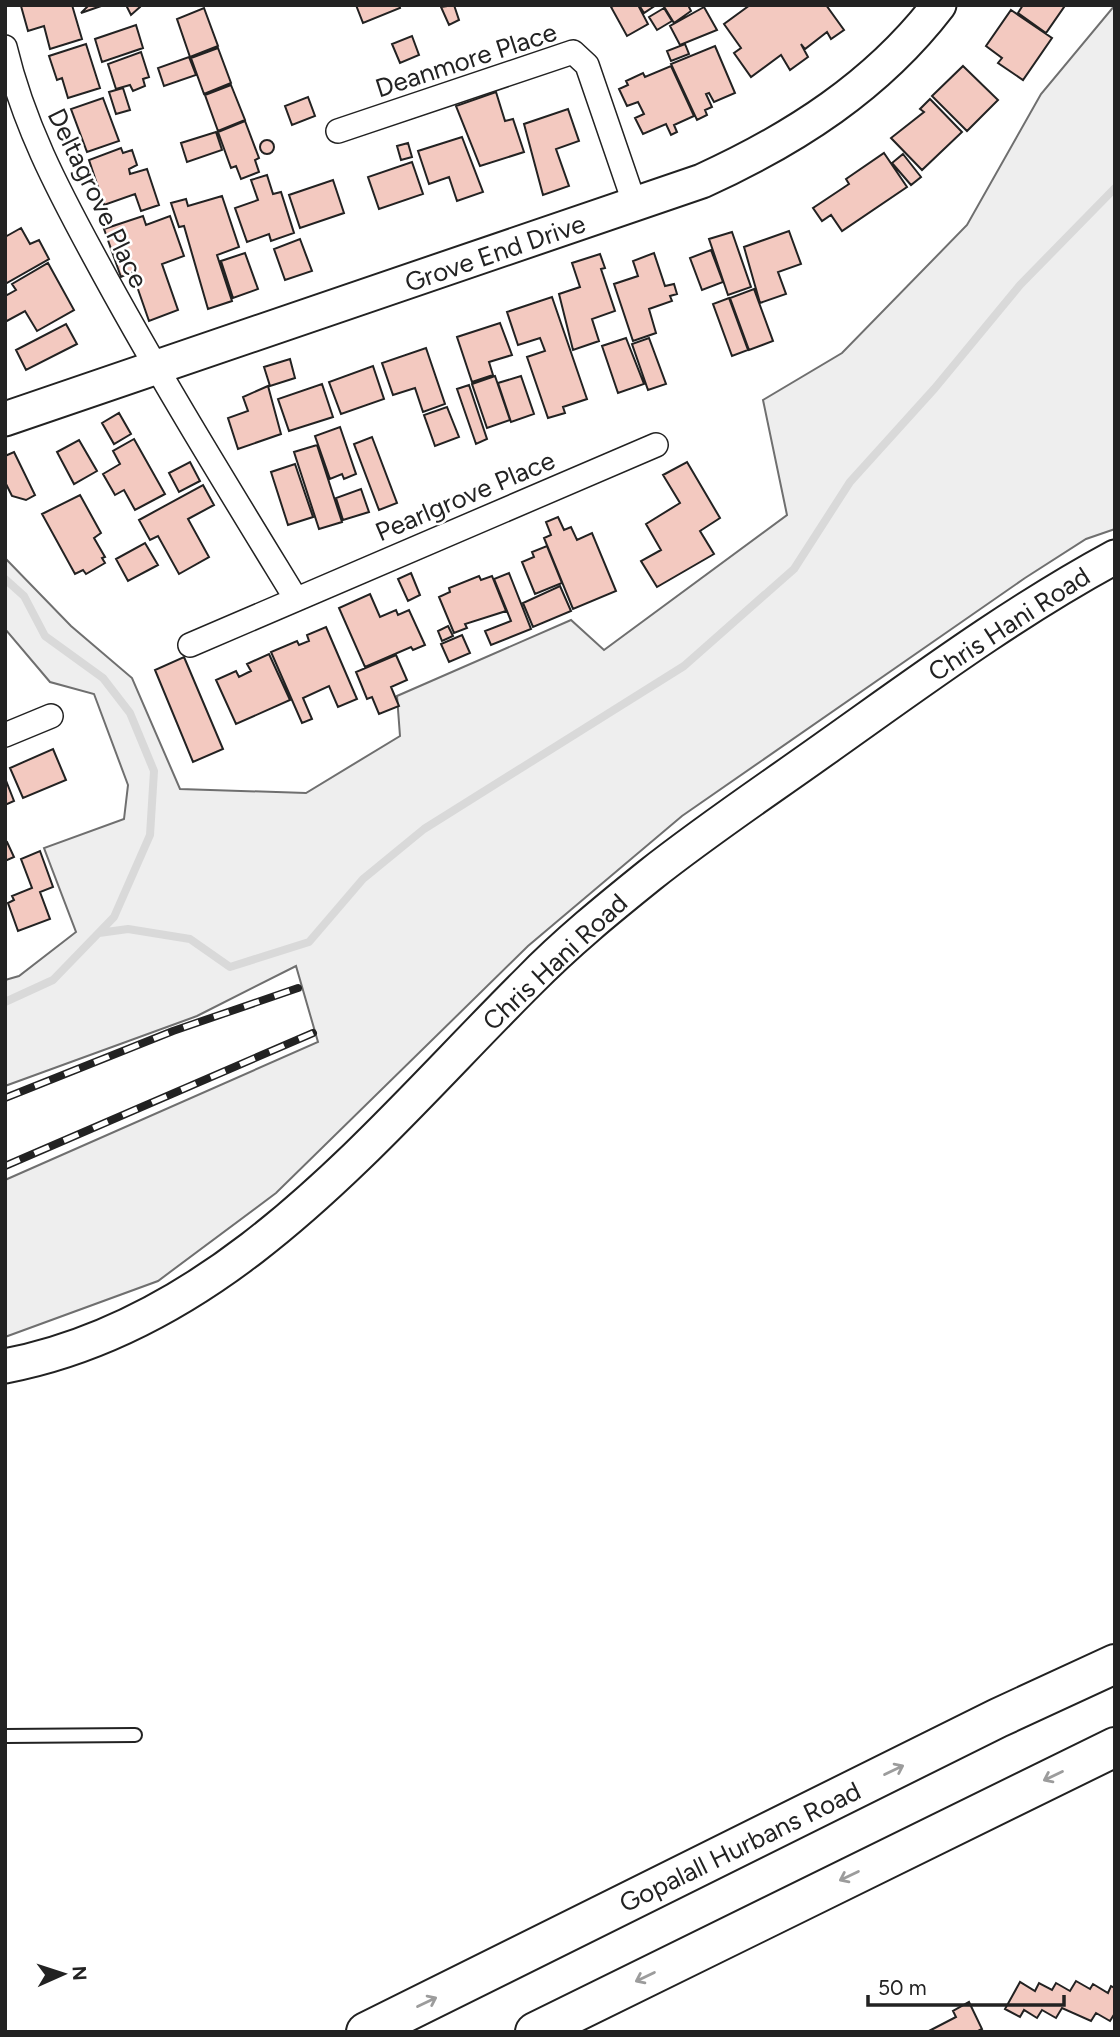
<svg xmlns="http://www.w3.org/2000/svg" width="1120" height="2037" font-family="Figtree,sans-serif">
	<style>
		.green { fill: #eee; stroke: #6f6f6f; stroke-width: 2 }
		.lines { fill: none; stroke-linecap: round; stroke-linejoin: round }
		.stream { stroke: #d9d9d9; stroke-width: 8 }
		.building { fill: #f3c9c0; stroke: #222; stroke-width: 2 }
		.lane-casing { stroke: #222; stroke-width: 16 }
		.street-casing { stroke: #222; stroke-width: 26 }
		.secondary-casing { stroke: #222; stroke-width: 37 }
		.highway-casing { stroke: #222; stroke-width: 42 }
		.lane { stroke: #fff; stroke-width: 12 }
		.street { stroke: #fff; stroke-width: 23 }
		.secondary { stroke: #fff; stroke-width: 33 }
		.highway { stroke: #fff; stroke-width: 38 }
		.rail-casing { stroke: #222; stroke-width: 8 }
		.rail { stroke: #fff; stroke-width: 5; stroke-dasharray: 16; stroke-linecap: butt }
		.oneway { stroke: #9c9c9c }
		.labels { text-anchor: middle; dominant-baseline: central; stroke-width: 5; stroke-linejoin: round; paint-order: stroke }
		.street-label { font-size: 26px; fill: #222; stroke: #fff }
	</style>
	<rect width="100%" height="100%" fill="#fff"/>
	<path class="green" d="M1115,5V529L1086,539L1025,578L682,816L528,946L276,1193L158,1281L5,1337V1180L318,1042L296,966L197,1016L5,1086V980L19,976L76,932L44,848L124,819L128,785L94,694L50,682L5,629V558L71,626L132,678L180,789L306,793L400,736L397,696L571,620L604,650L787,515L763,400L842,353L967,225L1041,94Z"/>
	<g class="lines">
		<path class="stream" d="M5,579L24,596L45,636L103,678L130,713L154,771L150,835L114,917L53,980L5,1002
			M99,933L128,929L190,939L230,967L309,942L363,879L424,829L684,666L794,569L850,482L935,388L1020,285L1115,188"/>
	</g>
	<path class="building" d="M72,5L82,39L50,49L44,26L28,31L21,6Z
		M89,5H104L81,13Z
		M126,5H139L140,7L131,15Z
		M356,5H399L400,8L363,23Z
		M454,5L459,20L449,25L441,7Z
		M615,5H638L648,24L627,36L611,7Z
		M639,5H656L644,13Z
		M663,5H688L691,11L674,23Z
		M750,5H826L844,30L831,39L827,32L805,49L801,44L808,57L790,70L781,55L751,77L734,53L741,48L724,24Z
		M1023,5H1062L1064,7L1046,33L1018,13Z
		M704,7L717,30L680,45L670,26Z
		M204,8L218,46L190,57L177,19Z
		M664,8L672,21L657,30L649,17Z
		M1011,10L1052,38L1023,80L998,63L1002,58L986,46Z
		M136,25L143,48L102,62L95,39Z
		M412,36L419,55L400,63L392,44Z
		M86,44L100,88L68,98L62,78L57,80L49,56Z
		M685,44L689,54L671,61L667,51Z
		M715,46L735,93L714,102L709,93L706,94L712,107L705,110L707,115L697,120L671,64Z
		M218,48L231,83L204,94L191,58Z
		M141,52L149,77L143,79L145,86L133,91L130,85L116,89L108,64Z
		M189,57L196,75L164,86L158,68Z
		M671,66L694,116L674,125L677,132L671,135L666,124L643,134L635,118L644,114L638,102L627,106L619,89L628,85L626,81L643,73L645,77Z
		M963,66L998,100L967,131L932,96Z
		M231,85L245,120L218,131L205,95Z
		M123,88L130,110L116,114L109,92Z
		M496,92L505,121L513,119L524,152L480,166L456,106Z
		M308,97L315,116L292,125L285,106Z
		M103,98L119,141L87,152L71,109Z
		M930,99L962,132L922,170L891,138L924,112L920,109Z
		M568,109L579,141L556,149L569,186L543,195L524,124Z
		M245,121L259,158L255,160L259,172L241,179L236,166L231,168L218,132Z
		M216,132L222,150L187,162L181,143Z
		M462,137L483,192L457,201L449,177L429,184L418,151Z
		M260 147a7 7 0 1 1 14 0a7 7 0 1 1-14 0Z
		M408,143L412,157L401,160L397,146Z
		M121,148L123,153L132,150L137,165L129,169L130,174L147,169L159,205L141,211L135,194L104,205L89,160Z
		M884,153L907,187L842,231L831,215L822,221L813,208L849,184L846,179Z
		M903,154L921,177L911,185L892,163Z
		M412,162L423,194L379,209L368,177Z
		M267,175L273,194L281,192L294,233L271,241L269,234L247,242L235,208L258,200L251,180Z
		M333,180L344,213L300,228L289,195Z
		M222,196L239,247L217,255L232,301L208,309L184,226L179,227L171,203L186,199L188,206Z
		M143,216L146,225L170,216L184,256L162,264L178,310L149,321L132,272L121,277L104,229Z
		M21,228L30,244L39,240L49,259L5,284V237Z
		M789,231L801,264L778,272L786,294L760,303L744,247Z
		M732,232L751,287L728,295L709,239Z
		M300,239L312,271L285,280L274,249Z
		M711,250L723,282L702,290L690,258Z
		M245,253L258,289L233,298L221,261Z
		M654,253L665,286L674,284L677,294L670,296L672,301L649,309L656,333L633,341L614,284L638,276L633,261Z
		M600,254L605,268L601,269L615,311L592,319L599,341L573,350L559,294L580,287L572,263Z
		M48,263L74,310L37,331L25,311L5,322V293L7,295L16,290L12,284Z
		M754,289L773,341L749,350L730,298Z
		M552,297L587,399L563,407L565,413L548,418L527,357L545,351L540,338L518,345L507,312Z
		M729,298L748,350L732,356L713,304Z
		M500,323L512,355L489,362L493,375L472,382L457,337Z
		M66,324L77,344L26,370L16,350Z
		M626,338L644,384L618,393L602,346Z
		M649,338L666,384L648,390L632,344Z
		M426,348L445,404L423,412L415,388L393,395L382,363Z
		M290,359L295,378L270,386L264,367Z
		M373,366L384,399L341,414L329,382Z
		M495,376L510,420L487,428L472,384Z
		M521,376L534,414L511,422L498,383Z
		M322,384L333,417L289,431L278,399Z
		M469,385L487,439L476,444L457,389Z
		M268,386L281,434L238,449L228,418L248,411L243,397Z
		M447,407L459,437L435,446L424,415Z
		M119,413L131,434L114,444L102,423Z
		M340,427L356,474L344,479L342,474L330,479L315,436Z
		M372,437L397,503L379,510L354,444Z
		M134,439L165,494L135,510L124,490L115,495L103,474L120,464L113,451Z
		M79,440L97,471L74,484L57,452Z
		M317,445L342,522L319,529L294,452Z
		M14,452L35,495L26,500L12,496L5,482V456Z
		M190,462L200,481L179,492L169,473Z
		M687,462L720,518L700,531L714,554L657,587L641,561L661,550L646,524L680,503L663,475Z
		M295,464L313,517L288,525L271,472Z
		M203,485L214,505L188,519L209,557L179,574L158,536L150,540L139,520Z
		M361,489L369,512L343,520L336,498Z
		M80,495L101,533L94,538L105,557L102,558L105,563L86,574L83,570L75,574L42,514Z
		M558,517L564,530L571,527L577,540L592,533L616,591L573,609L544,538L551,535L546,522Z
		M145,543L158,565L128,581L116,559Z
		M547,546L562,583L535,594L522,562L534,557L532,552Z
		M411,573L420,595L408,601L398,579Z
		M509,573L531,629L491,645L485,631L511,621L494,579Z
		M479,576L481,580L492,576L506,611L465,624L467,628L454,633L439,597L450,592L449,588Z
		M560,586L571,611L533,627L523,603Z
		M370,594L380,617L396,610L398,615L409,610L425,645L413,650L411,647L365,667L339,608Z
		M448,626L453,636L442,641L438,631Z
		M326,627L357,699L338,707L329,686L303,698L312,719L302,723L271,652L297,641L299,645L309,641L307,635Z
		M462,635L470,653L449,662L441,644Z
		M269,654L290,700L236,724L216,680L236,671L239,677L251,671L247,664Z
		M396,655L407,680L391,687L399,706L379,714L372,697L367,699L356,672Z
		M184,657L223,749L193,762L155,670Z
		M53,749L66,780L23,798L10,768Z
		M5,778L14,801L5,805Z
		M7,842L14,857L5,861V843Z
		M40,851L53,887L40,892L50,919L18,931L8,903L14,900L12,896L32,888L21,859Z
		M1076,1981L1090,1989L1093,1984L1108,1993L1111,1986L1115,1988V2013L1110,2021L1096,2013L1091,2021L1062,2008L1056,2018L1042,2010L1037,2018L1024,2010L1020,2017L1005,2009L1020,1982L1035,1991L1039,1983L1052,1990L1056,1983L1070,1991Z
		M969,2002L982,2029L976,2032H927L956,2017L953,2011Z"/>
	<g class="lines">
		<defs>
			<path id="lane" d="M5,1736L135,1735"/>
			<path id="street" d="M5,47C23,123 57,188 94,256C157,373 227,486 296,599
				M338,131L573,52L587,65L635,205
				M190,645L656,445
				M5,735L51,716"/>
			<path id="secondary" d="M5,419L702,181C794,139 877,86 939,5
				M5,1366C229,1323 377,1132 529,981C566,943 609,908 650,875C708,829 770,788 830,745C923,679 1015,611 1115,557"/>
			<path id="highway" d="M366,2032L998,1718L1115,1664
				M535,2032L1115,1747"/>
		</defs>
		<use href="#lane" class="lane-casing"/>
		<use href="#street" class="street-casing"/>
		<use href="#secondary" class="secondary-casing"/>
		<use href="#highway" class="highway-casing"/>
		<use href="#lane" class="lane"/>
		<use href="#street" class="street"/>
		<use href="#secondary" class="secondary"/>
		<use href="#highway" class="highway"/>
		<defs>
			<path id="rail" d="M5,1098L173,1031L298,988
				M5,1166L313,1033"/>
		</defs>
		<use href="#rail" class="rail-casing"/>
		<use href="#rail" class="rail"/>
	</g>
	<defs><path id="oneway-shaft" d="M-6 0H5M1.5-3L5.5 0L1.5 3" fill="none" stroke-width="1.6" stroke-linecap="round" stroke-linejoin="round" transform="scale(1.75)"/></defs>
	<g class="oneway">
		<use href="#oneway-shaft" transform="translate(894 1770) rotate(-26)"/>
		<use href="#oneway-shaft" transform="translate(1053 1776) rotate(154)"/>
		<use href="#oneway-shaft" transform="translate(849 1876) rotate(154)"/>
		<use href="#oneway-shaft" transform="translate(645 1977) rotate(154)"/>
		<use href="#oneway-shaft" transform="translate(427 2002) rotate(-26)"/>
	</g>
	<g class="labels">
		<g class="street-label">
			<text transform="translate(466 60) rotate(-18)">Deanmore Place</text>
			<text transform="translate(98 198) rotate(64)">Deltagrove Place</text>
			<text transform="translate(495 253) rotate(-19)">Grove End Drive</text>
			<text transform="translate(465 496) rotate(-23)">Pearlgrove Place</text>
			<text transform="translate(1009 624) rotate(-33)">Chris Hani Road</text>
			<text transform="translate(555 962) rotate(-43)">Chris Hani Road</text>
			<text transform="translate(740 1847) rotate(-26)">Gopalall Hurbans Road</text>
		</g>
	</g>
	<rect width="1120" height="2037" fill="none" stroke="#222222" stroke-width="14"/>
	<g transform="translate(63 1974) rotate(87)" stroke="#ffffff" stroke-width="5" paint-order="stroke">
	<path d="M0-5L12 26L0 18L-12 26Z" fill="#222222"/>
	<text y="-10" font-size="19" font-weight="bold" text-anchor="middle" fill="#222222">N</text>
	</g>
	<path d="M868 1995v10h196v-10" fill="none" stroke="#222222" stroke-width="3.5"/>
	<text x="878" y="1995" font-size="21" fill="#222222" stroke="#ffffff" stroke-width="5" paint-order="stroke">50 m</text>
</svg>
